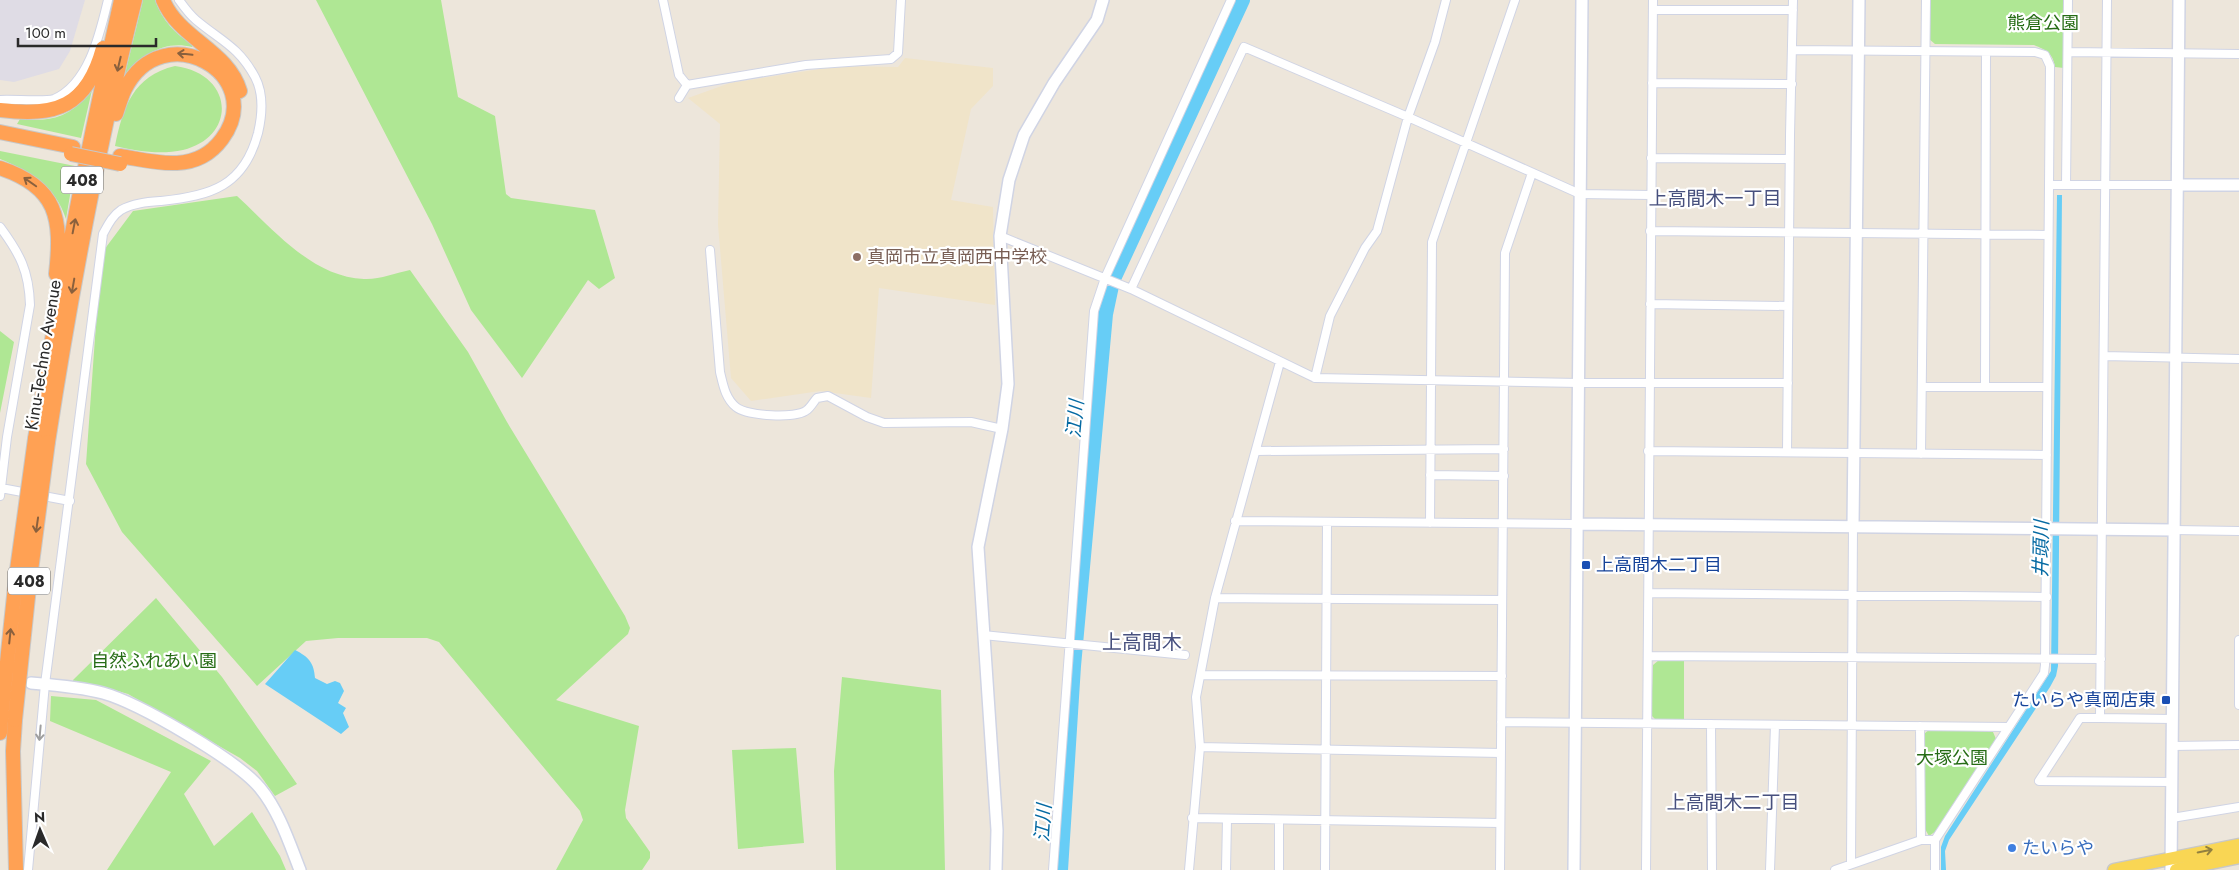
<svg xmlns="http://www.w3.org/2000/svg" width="2239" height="870" font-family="Jost,'Noto Sans JP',sans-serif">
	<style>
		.industrial { fill: #dfdce5 }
		.education { fill: #f0e4c9 }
		.green { fill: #afe794 }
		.water { fill: #67cdf6 }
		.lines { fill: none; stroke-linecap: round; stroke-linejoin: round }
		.river { stroke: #67cdf6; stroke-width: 16 }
		.street-casing { stroke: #d0d4e4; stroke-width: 10 }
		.secondary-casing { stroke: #d0d4e4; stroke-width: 14 }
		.primary-casing { stroke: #c8c8c8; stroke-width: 15 }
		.highway-casing { stroke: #c8c8c8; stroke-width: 16 }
		.street { stroke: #fff; stroke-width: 8 }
		.secondary { stroke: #fff; stroke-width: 11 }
		.primary { stroke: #f9d654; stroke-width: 12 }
		.highway { stroke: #ffa154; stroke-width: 14 }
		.highway-bridge-casing { stroke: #c8c8c8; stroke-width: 16; stroke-linecap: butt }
		.highway-bridge { stroke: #ffa154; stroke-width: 14 }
		.oneway { stroke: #8a603d }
		.oneway2 { stroke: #9f9f9f }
		.oneway3 { stroke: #92803f }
		.education-dot { fill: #8d6e63; stroke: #fff; stroke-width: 2 }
		.transit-dot { fill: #1a4fb4; stroke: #fff; stroke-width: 2 }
		.shop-dot { fill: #3f7fe0; stroke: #fff; stroke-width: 2 }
		.labels { text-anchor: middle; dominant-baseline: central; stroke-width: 4.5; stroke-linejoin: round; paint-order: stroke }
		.shield { fill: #fff; stroke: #6a6a6a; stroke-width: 1 }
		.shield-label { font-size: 16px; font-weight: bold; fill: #2a2a2a }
		.park-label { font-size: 18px; fill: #266c15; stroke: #fff }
		.education-label { font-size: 18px; fill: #785e54; stroke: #fff; text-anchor: start }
		.street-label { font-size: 18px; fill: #2a2a2a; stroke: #fff }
		.transit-label { font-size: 18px; fill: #164399; stroke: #fff; text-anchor: start }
		.shop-label { font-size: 18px; fill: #366cbe; stroke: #fff; text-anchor: start }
		.neighbourhood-label { font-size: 19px; fill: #47507e; stroke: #fff }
		.water-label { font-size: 19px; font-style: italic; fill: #056aa3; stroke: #fff }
		.quarter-label { font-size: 20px; fill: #47507e; stroke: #fff }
	</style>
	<rect width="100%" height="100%" fill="#ede6db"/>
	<path class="industrial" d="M0,0H85L70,51L59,69L14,82L0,80Z"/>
	<path class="education" d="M905,58L993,68V86L971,109L951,200L993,207L995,305L879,288L871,398L820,391L751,401L731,378L718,225L720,124L688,98L730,83L839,66L898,67Z"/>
	<path class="green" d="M143,0H155C162,20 175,34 193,45L192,47C164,40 143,55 125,74Z
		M316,0H441L458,97L495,116L506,194L511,198L595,210L615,278L599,289L588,280L522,378L471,310L432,224Z
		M1930,0H2066L2064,68L2055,67C2053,53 2046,50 2034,45L1935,44L1929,39Z
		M175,66C235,74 237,137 183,150C160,155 137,151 115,146C123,107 133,76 175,66Z
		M92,90L81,138L17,124L20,119C54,122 70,117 92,90Z
		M0,151L75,166L66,219C56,187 30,171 0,159Z
		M237,196C273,229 312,277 364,279C378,280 396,273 410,270L468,352L507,422L625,616L630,628L628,634L556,700L639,726L625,810L626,818L650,852V858L642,870H556L583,820L580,811L439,642L427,638H338L306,641L257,686L122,532L86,464L101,254L133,211Z
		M0,331L14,342L0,413Z
		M156,598L222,677L297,784L275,796L257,771L240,758L128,694L104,687L73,683V680Z
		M1659,660H1684V721L1656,720L1651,715L1653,665Z
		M842,677L941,690L945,870H836L834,771Z
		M51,696L96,700L211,761L184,794L214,846L252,812L280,856L286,870H107L171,772L50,721Z
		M1930,729L1993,732L1996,739L1936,831L1929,836L1925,829L1924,734Z
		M796,748L804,843L738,849L732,750Z"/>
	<path class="water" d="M2057,195H2062L2058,666L2056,676L2050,687L1949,840L1945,851L1946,870H1941V847L1945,836L2051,671Z
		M295,650C309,657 314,663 315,678L327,684L335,681L340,683L344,691L338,703L346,708L343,713L349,727L341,734L265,684Z"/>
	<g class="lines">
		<path class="river" d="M1060,870L1073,666L1105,314L1112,281L1242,0"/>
		<defs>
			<path id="street" d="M663,0L679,75L687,85
				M2107,0L2100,718H2080L2039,781L2172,782
				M1653,10H1793
				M1793,50L2035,52L2045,55L2050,66L2045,665L2044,673L1935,840V870
				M2068,52L2239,54
				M1652,83L1792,84
				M679,98L687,85L806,65L891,59L898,53L901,0
				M0,100C11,99 46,102 54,99C89,84 100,33 108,0
				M1651,158L1789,159
				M2049,185H2178
				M2066,185L2068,0
				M0,227C20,254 29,271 30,305L7,437L0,496
				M1650,231L2048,235
				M1000,236L1131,289L1315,378L1579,383H1788
				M710,250L720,372C723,384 725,398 736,407C747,416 796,419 807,410C811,407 814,401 817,398L828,396L867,417L884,423L971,422L1002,429
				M1131,289L1244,47L1408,117L1580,194L1651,195
				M1650,304L1788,306
				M2104,356L2239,359
				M1315,378L1330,316L1365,248L1377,231L1408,117L1435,42L1446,0
				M1922,387H2047
				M1985,387L1986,52
				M1256,451L1504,449
				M1648,451L2047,455
				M1787,452L1790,135L1793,0
				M1921,454L1926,0
				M1430,475L1504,476
				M1,488L70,501
				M1235,521L1577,524
				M1430,523L1432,242L1515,0
				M2174,530L2239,531
				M1649,593L2047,597
				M1215,598L1502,600
				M983,635L1185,655
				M2239,640V705
				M1648,656L2101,659
				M1201,675L1502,676
				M2100,718L2172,719
				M1501,722L2008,727
				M1711,724L1712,870
				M1920,726L1921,840
				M2172,746L2239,745
				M1200,747L1501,753
				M1192,818L1500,823
				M2172,818L2239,807
				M1851,864L1853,526
				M28,870L45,684L103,234C108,225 112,216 121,210C133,203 148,202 161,201C211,196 244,186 258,133C262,116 264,94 255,77C238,46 221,41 196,20C190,15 184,7 179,0
				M1053,870L1094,311L1105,278L1231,0
				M1189,870L1200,747L1196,697L1215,598L1280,362
				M1226,870L1227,819
				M1279,870V820
				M1325,870L1327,522
				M1500,870L1505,253L1532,173
				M1646,870L1653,0
				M1770,870L1775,725
				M1835,870L1921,840H1935"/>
			<path id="secondary" d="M2178,185H2239
				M1577,524L2174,530
				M1853,526L1859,0
				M31,683C55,685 81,687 103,693C139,703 237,760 260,788C279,811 289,842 300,870
				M996,870L997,830L978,547L1002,429L1008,384L1000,236L1009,180L1024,135L1054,83L1097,20L1103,0
				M1574,870L1582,0
				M2171,870L2179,0"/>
			<path id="primary" d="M2114,870L2239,845
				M2176,870L2239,857"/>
			<path id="highway" d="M163,0C179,39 228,50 240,91
				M0,110C56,117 87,107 103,48
				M116,114C119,106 121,97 125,89C163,14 269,75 222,139C211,154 196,162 177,163C158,164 139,159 120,156
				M0,132L73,147
				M0,168C58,187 62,219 56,274
				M35,439C59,292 88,146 121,0
				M48,442C71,293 98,146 135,0
				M15,720L13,751L16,870
				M0,733L1,719"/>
		</defs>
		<use href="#street" class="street-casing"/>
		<use href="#secondary" class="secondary-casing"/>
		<use href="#primary" class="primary-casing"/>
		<use href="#highway" class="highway-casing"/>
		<use href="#street" class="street"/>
		<use href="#secondary" class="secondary"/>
		<use href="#primary" class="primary"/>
		<use href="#highway" class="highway"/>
		<defs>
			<path id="highway-bridge" d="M71,154L120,164
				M1,719L16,577L35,439
				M15,720L30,578L48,442"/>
		</defs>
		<use href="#highway-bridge" class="highway-bridge-casing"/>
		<use href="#highway-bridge" class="highway-bridge"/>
	</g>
	<defs><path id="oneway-shaft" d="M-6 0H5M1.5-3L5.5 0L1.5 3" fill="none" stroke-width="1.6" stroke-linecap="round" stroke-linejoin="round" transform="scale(1.25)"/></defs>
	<g class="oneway">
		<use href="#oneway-shaft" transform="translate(185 54) rotate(-174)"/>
		<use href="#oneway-shaft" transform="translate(119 64) rotate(103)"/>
		<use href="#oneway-shaft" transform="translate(30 182) rotate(-145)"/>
		<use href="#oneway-shaft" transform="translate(74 226) rotate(-79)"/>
		<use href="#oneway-shaft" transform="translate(73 286) rotate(100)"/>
		<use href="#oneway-shaft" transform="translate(37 525) rotate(98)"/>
		<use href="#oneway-shaft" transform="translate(10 636) rotate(-84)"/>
	</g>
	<use class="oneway2" href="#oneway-shaft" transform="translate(40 733) rotate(95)"/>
	<use class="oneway3" href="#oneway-shaft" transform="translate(2205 851) rotate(-11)"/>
	<circle class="education-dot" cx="857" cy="257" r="5"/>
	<g class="transit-dot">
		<rect x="1581" y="560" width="10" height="10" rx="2.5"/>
		<rect x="2161" y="695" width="10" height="10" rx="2.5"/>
	</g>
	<circle class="shop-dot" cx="2012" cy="848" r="5"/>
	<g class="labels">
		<g class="shield">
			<rect x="61" y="166.5" width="42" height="27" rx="4"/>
			<rect x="8" y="567.5" width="42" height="27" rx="4"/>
		</g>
		<g class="shield-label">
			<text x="82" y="180">408</text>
			<text x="29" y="581">408</text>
		</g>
		<g class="park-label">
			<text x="2043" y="23">熊倉公園</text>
			<text x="154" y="661">自然ふれあい園</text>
			<text x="1952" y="758">大塚公園</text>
		</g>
		<g class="education-label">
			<text x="867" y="257">真岡市立真岡西中学校</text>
		</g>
		<g class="street-label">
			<text transform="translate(43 355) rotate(-81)">Kinu-Techno Avenue</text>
		</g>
		<g class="transit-label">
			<text x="1596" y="565">上高間木二丁目</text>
			<text x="2156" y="700" text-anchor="end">たいらや真岡店東</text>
		</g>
		<g class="shop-label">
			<text x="2022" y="848">たいらや</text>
		</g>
		<g class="neighbourhood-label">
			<text x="1715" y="198">上高間木一丁目</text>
			<text x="1733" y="802">上高間木二丁目</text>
		</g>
		<g class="water-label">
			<text transform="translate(1075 419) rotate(-85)">江川</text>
			<text transform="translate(2041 549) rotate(-89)">井頭川</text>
			<text transform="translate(1043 823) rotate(-86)">江川</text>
		</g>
		<g class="quarter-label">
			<text x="1142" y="642">上高間木</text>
		</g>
	</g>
	<g transform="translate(40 830) rotate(358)" stroke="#ffffff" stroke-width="4" paint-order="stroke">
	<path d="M0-4L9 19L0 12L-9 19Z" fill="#2a2a2a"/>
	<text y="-8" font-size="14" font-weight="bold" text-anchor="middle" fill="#2a2a2a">N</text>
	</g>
	<path d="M18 38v8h138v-8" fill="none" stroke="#2a2a2a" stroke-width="2.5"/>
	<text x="25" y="38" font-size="15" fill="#2a2a2a" stroke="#ffffff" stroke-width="4" paint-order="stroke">100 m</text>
</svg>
